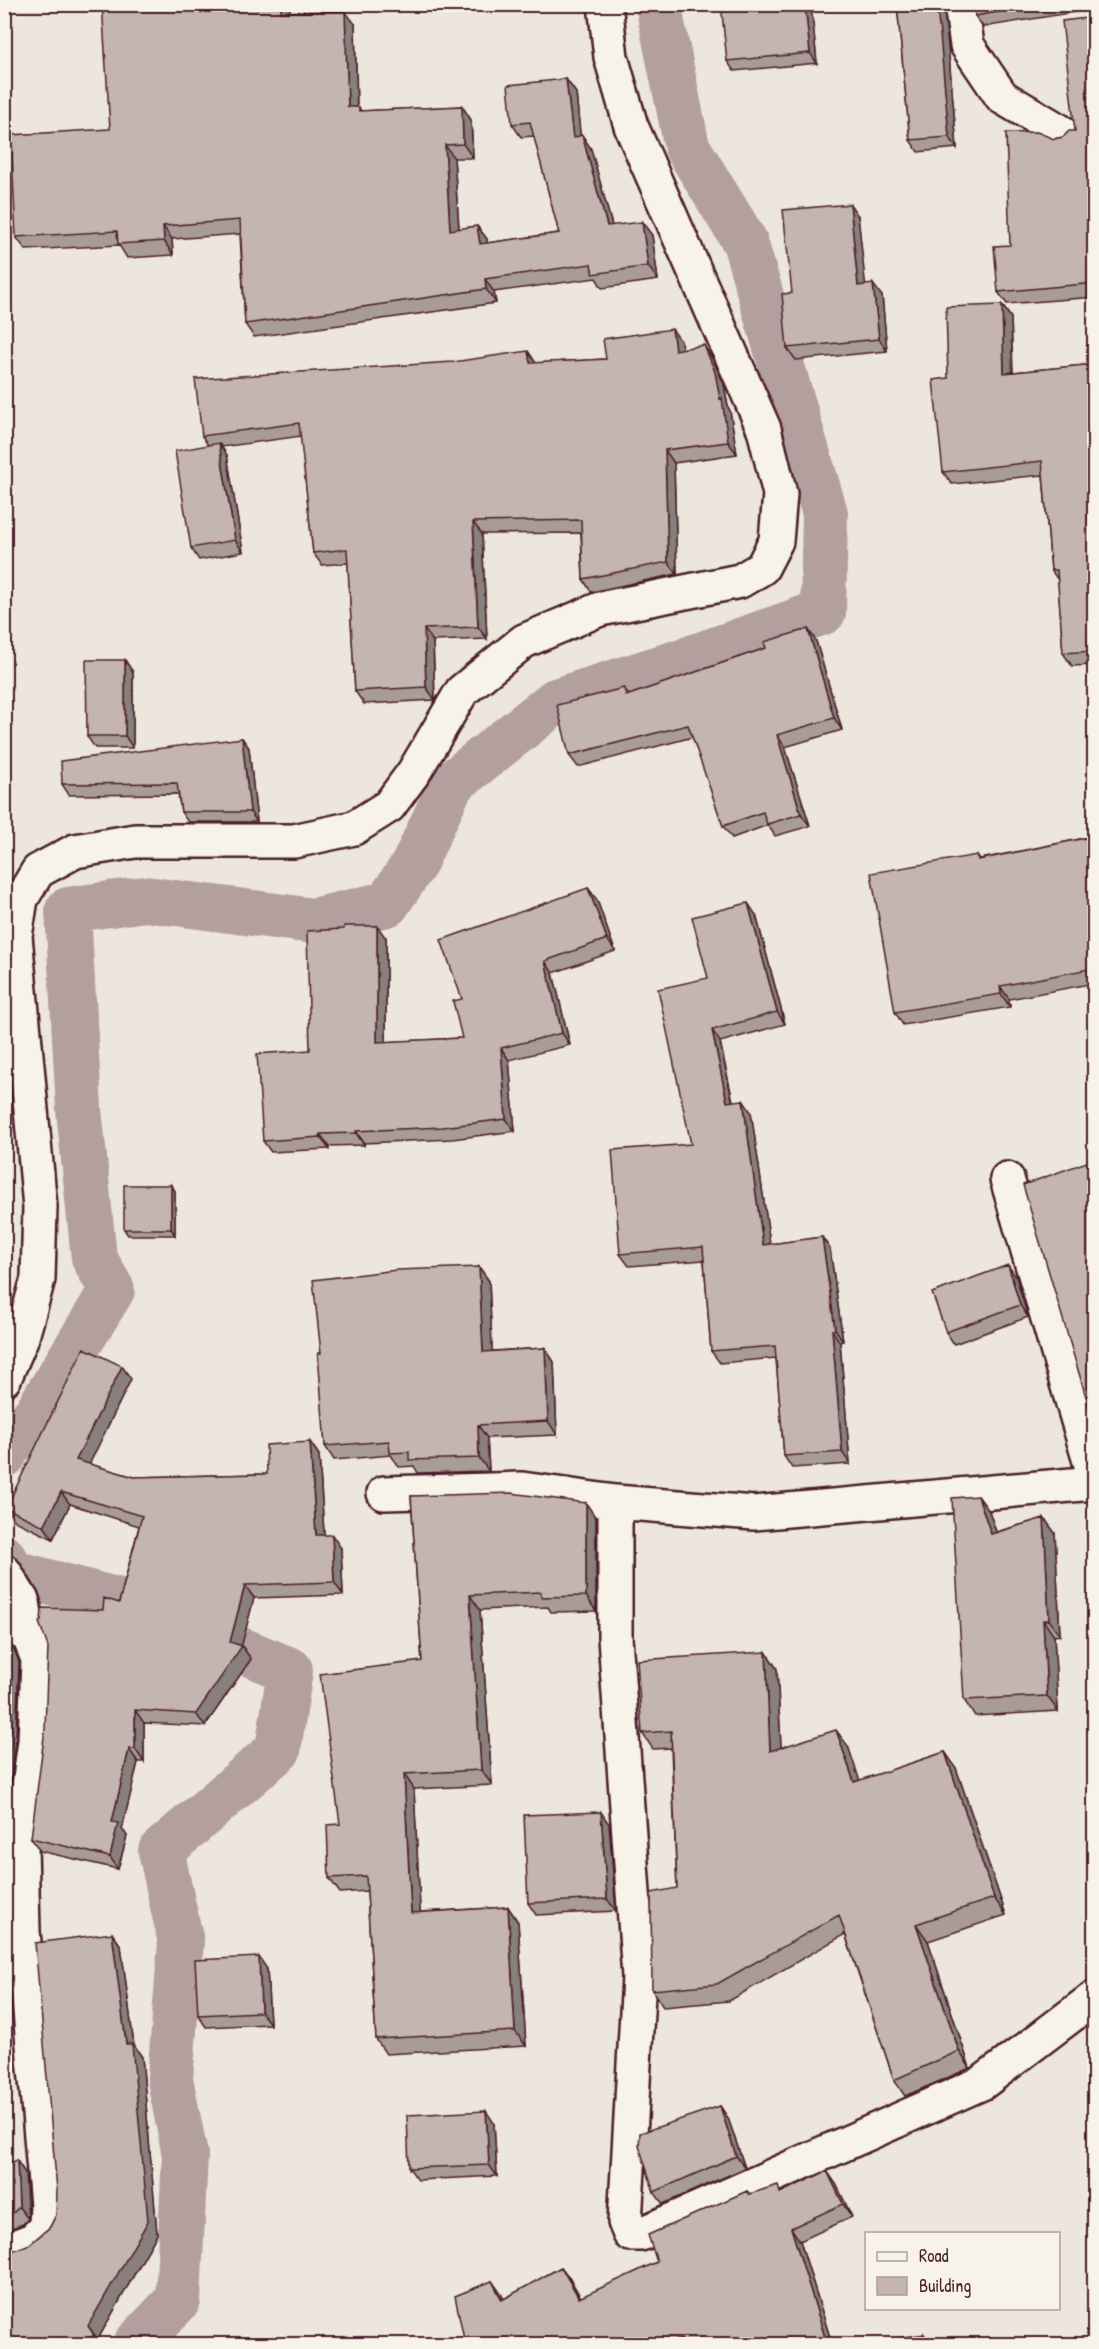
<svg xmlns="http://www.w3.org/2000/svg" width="1099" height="2349" font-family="'Patrick Hand',sans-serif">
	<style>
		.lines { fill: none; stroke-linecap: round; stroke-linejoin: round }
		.canal { stroke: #b39f9d; stroke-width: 46 }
		.minor-casing { stroke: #4a1f2b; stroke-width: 38 }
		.minor { stroke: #f7f3e8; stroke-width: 33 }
		.wall { fill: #a99c97; stroke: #4a1f2b; stroke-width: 1.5 }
		.shaded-wall { fill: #897f7b; stroke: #4a1f2b; stroke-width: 1.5 }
		.building { fill: #c4b5b0; stroke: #4a1f2b; stroke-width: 1.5 }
	</style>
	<rect width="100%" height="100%" fill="#ece6dd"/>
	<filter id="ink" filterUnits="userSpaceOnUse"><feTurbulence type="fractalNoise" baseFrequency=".0167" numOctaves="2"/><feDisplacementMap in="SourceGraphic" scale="12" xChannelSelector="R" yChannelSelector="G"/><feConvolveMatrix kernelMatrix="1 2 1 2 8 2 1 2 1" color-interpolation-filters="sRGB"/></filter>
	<g filter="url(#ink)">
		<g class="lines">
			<path class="canal" d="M4,1455L7,1448L36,1414L112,1290L94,1258L79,1109L68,910L145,899L314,921L387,904L414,864L451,784L556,701L689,659L823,612L825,513L745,242L687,147L658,4
				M4,1558L14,1573L123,1602L290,1670L278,1750L161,1851L181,1942L170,2079L185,2155L178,2300L136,2344"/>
			<defs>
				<path id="minor" d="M961,4L967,45L1002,97L1063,133
					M1007,1179L1094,1475
					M4,1379L22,1337L38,1279L40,1207L15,936L21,899L38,871L75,851L135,841H294L354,828L389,806L414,772L462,691L524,641L600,609L740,581L762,568L776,541L780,494L764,429L631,126L611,57L605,4
					M384,1493L522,1489L615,1502L754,1513L1094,1483
					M615,1502V1637L639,1977L625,2222L630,2234H641L982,2083L1094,1998
					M4,1571L23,1602L28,1634
					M4,1626L28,1634L38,1659L35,1741L21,1845L23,1931L47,2205L46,2227L33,2240L4,2251"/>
			</defs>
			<use href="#minor" class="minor-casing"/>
			<use href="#minor" class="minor"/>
		</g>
		<path class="wall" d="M811,4L817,63L734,71L727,61Z
			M897,4H943L948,45L957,148L918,152L910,140Z
			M974,4H1087L1088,10L983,27L975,16Z
			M290,12L355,24L357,107H359L361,111L462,106L471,120L473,158H454L459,229L477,226L487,239V243L559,233L534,136L521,137L512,124L566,79L576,93L580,136L582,135L591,149L612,226L652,235L658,280L602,288L596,278L494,292L496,303L254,337L245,324L240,234L172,239L173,255L127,258L119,245L26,250L16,237L110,129Z
			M1095,17V297L1007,304L998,292L1010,245L1054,139L1063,137L1075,131Z
			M858,216L865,285L882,296L887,351L796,360L787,348L792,293Z
			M1002,305L1011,318L1013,372L1095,364V665L1072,666L1063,653L1058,580L1051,570L1043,475L952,484L943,472L948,378Z
			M681,341L682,349L704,345L712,358L724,384L728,407L730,411L737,454L674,463L677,574L591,592L583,579L581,533L482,534L487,639L433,641L435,700L364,704L355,691L348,563L322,565L313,553L301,436L221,447L227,455L243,552L199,560L191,548L208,445L202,436L536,363L606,359Z
			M808,629L816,641L842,730L785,747L810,826L775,836L768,825L732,838L723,826L693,737L578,767L569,755L624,688L629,695L766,648Z
			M133,672V748H95L87,736Z
			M242,738L249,748L257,822H188L181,812L178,794L69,795L62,784Z
			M1095,836V983L1009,999L1010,1007L903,1025L895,1012L977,855L980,859Z
			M588,888L597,900L615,951L553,973L570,1045L509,1060L515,1131L452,1139L364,1143V1145L329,1146V1149L271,1152L263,1141L310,1050L386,938V1042L462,1038V999Z
			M756,915L785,1024L720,1042L733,1101L751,1112L770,1244L822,1237L830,1249L843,1341L840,1342L850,1464L792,1468L784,1456L776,1358L720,1363L711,1351L704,1260L629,1266L620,1254L691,1144L708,978Z
			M171,1185L175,1191V1235H128L124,1229Z
			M479,1267L489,1281L492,1351L545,1348L554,1362L557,1435L487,1438L489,1471L418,1473L414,1466L399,1467L391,1455L334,1460L325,1446L321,1353Z
			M1016,1277L1028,1317L954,1344L946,1332Z
			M131,1379L89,1464L134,1477L267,1474L310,1442L319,1455L324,1535L341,1548L343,1595L254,1598L241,1646L251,1659L205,1726L144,1723V1762H138L122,1829L127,1836L118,1869L40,1851L31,1838L103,1610L119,1603L139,1526L70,1504L53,1539L15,1521L6,1508Z
			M411,1496L596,1518V1611L551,1612L548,1607L480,1610L492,1785L414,1789L420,1912L508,1907L518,1922L526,2046L386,2054L376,2039L367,1891L340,1893L329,1878L340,1824L422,1661Z
			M978,1496L989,1511L996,1532L1044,1518L1055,1533L1060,1635L1054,1636L1058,1711L975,1716L964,1700Z
			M766,1652L777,1669L781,1748L848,1746L859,1781L945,1752L956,1768L1006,1915L928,1941L970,2068L905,2096L894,2080L845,1934L729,2001L663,2007L652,1990L677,1888L671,1748L653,1749L642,1733Z
			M609,1824L616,1911L536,1915L528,1903Z
			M112,1933L121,1946L134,2046L142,2057L157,2234L98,2339L101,2344H4L30,2244L50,2227L56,2215Z
			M267,1969L270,2024L206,2027L198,2015Z
			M720,2106L728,2118L745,2168L663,2204L654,2192Z
			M494,2123L497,2176L418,2180L409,2168Z
			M17,2161L25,2173L28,2219L23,2224L4,2231V2163Z
			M836,2184L852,2217L800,2241L832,2344H465L492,2281L504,2299L561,2267L570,2279L581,2298L657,2262L747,2191L750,2194L783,2192Z"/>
		<path class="shaded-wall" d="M281,4H290V25L281,12Z
			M805,4H811L817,63L810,53Z
			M936,4H943L948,45L957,148L949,137Z
			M345,11L355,24L357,120L348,107Z
			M566,79L576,93L582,151L573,138Z
			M462,106L471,120L473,158L463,144Z
			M582,135L591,149L616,240L607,226Z
			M445,145L454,158L460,243L450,230Z
			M850,204L858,216L867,298L858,286Z
			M642,222L652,235L658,280L648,266Z
			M163,226L172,239L173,255L164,241Z
			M477,226L487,239L489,257L480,244Z
			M485,279L494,292L496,303L486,289Z
			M873,284L882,296L887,351L879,339Z
			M1002,305L1011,318L1013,386L1004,373Z
			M672,329L681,341L684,362L675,350Z
			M704,345L712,358L724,384L728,407L730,411L737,454L728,442L720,399Z
			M528,351L536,363H530Z
			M219,443L227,455L243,552L235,540Z
			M665,450L674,463L677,574L668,562Z
			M473,522L482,534L487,639L478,627Z
			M424,629L433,641L435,700L426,687Z
			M808,629L816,641L842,730L834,718Z
			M125,660L133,672V748L125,736Z
			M777,735L785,747L810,826L801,814Z
			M242,738L249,748L257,822L250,812Z
			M588,888L597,900L615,951L607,939Z
			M748,903L756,915L785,1024L777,1012Z
			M377,926L386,938V1054L377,1042Z
			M545,961L553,973L570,1045L562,1033Z
			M1000,986L1009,999L1010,1007L1001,994Z
			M712,1030L720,1042L735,1114L727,1102Z
			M501,1048L509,1060L515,1131L506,1119Z
			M743,1100L751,1112L772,1257L763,1245Z
			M356,1131L364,1143V1145L356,1133Z
			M320,1134L329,1146V1149L320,1137Z
			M171,1185L175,1191V1235L171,1229Z
			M822,1237L830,1249L843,1341L835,1329Z
			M1008,1265L1016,1277L1028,1317L1020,1305Z
			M479,1267L489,1281L493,1365L483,1352Z
			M832,1330L840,1342L850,1464L842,1452Z
			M545,1348L554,1362L557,1435L548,1421Z
			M122,1366L131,1379L85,1473L76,1460Z
			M478,1425L487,1438L489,1471L479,1458Z
			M310,1442L319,1455L325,1548L316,1535Z
			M61,1492L70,1504L53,1539L44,1526Z
			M978,1496L989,1511L1002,1549L991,1534Z
			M586,1503L596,1518V1611L586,1596Z
			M1044,1518L1055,1533L1060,1635L1049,1620Z
			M332,1535L341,1548L343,1595L334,1582Z
			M245,1585L254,1598L241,1648L242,1646L251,1659L205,1726L196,1714L230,1642Z
			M470,1595L480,1610L492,1785L481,1770Z
			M1043,1620L1054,1636L1058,1711L1047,1696Z
			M5,1637L14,1649L19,1662L16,1739L4,1827Z
			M766,1652L777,1669L782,1768L770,1751Z
			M135,1710L144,1723V1762L135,1749Z
			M836,1730L848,1746L866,1799L854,1782Z
			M129,1749L138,1762L122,1829L127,1836L118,1869L110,1857L112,1822Z
			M945,1752L956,1768L1006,1915L994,1898Z
			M404,1774L414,1789L421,1928L411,1913Z
			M601,1812L609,1824L616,1911L607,1899Z
			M508,1907L518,1922L526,2046L515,2031Z
			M916,1924L928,1941L970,2068L959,2051Z
			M112,1933L121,1946L134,2046L142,2057L157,2234L98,2339L101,2344L88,2326L126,2044Z
			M259,1957L267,1969L270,2024L261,2012Z
			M720,2106L728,2118L745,2168L736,2156Z
			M486,2111L494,2123L497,2176L489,2165Z
			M17,2161L25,2173L28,2219L19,2207Z
			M827,2171L836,2184L852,2217L843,2204Z
			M791,2228L800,2241L832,2344H827Z
			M561,2267L570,2279L588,2311L579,2298Z
			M492,2281L501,2294L511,2312L502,2300Z
			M924,2334L931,2344H925Z"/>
		<path class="building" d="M102,4H281V12L345,11L348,107H359V111L462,106L463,144L445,145L450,230L477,226L480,244L559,233L530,122L512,124L508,85L566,79L573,138L582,135L607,226L642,222L648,266L593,274L591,264L485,279L486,289L245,324L240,220L163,226L164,241L118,244L117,231L16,237L11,135L110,129Z
			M721,4H805L810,53L727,61Z
			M897,4H936L940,34L949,137L910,140Z
			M974,4H1042L975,16Z
			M1095,17V283L998,292L994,246L1010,245L1006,133L1037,132L1054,139L1063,137L1069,131H1075L1062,21Z
			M850,204L858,286L873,284L879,339L787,348L782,294L792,293L783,210Z
			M1002,305L1004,373L1095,364V651L1063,653L1057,570H1051L1042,461L943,472L933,380L948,378L946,307Z
			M672,329L675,350L704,345L715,372L720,399L722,398L728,442L665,450L668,562L583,579L581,520L473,522L478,627L424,629L426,687L355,691L347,549L313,553L299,423L202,436L195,379L453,362L528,351L530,363L606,359L603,339Z
			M219,443L235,540L191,548L175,451Z
			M808,629L834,718L777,735L801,814L767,824L763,812L723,826L688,725L569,755L557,705L624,688L626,696L766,648L764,642Z
			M86,660H125V736H87Z
			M242,738L250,812H181L177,783L62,784L61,761Z
			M1095,836V968L1000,986L1001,994L895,1012L871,873L977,855L978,860Z
			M588,888L607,939L545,961L562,1033L501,1048L506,1119L443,1127L356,1131V1133L320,1134V1137L263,1141L257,1054L310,1050L307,931L344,929V926H377V1042L462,1038L453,1001L462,999L441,940Z
			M748,903L777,1012L712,1030L727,1102L743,1100L763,1245L822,1237L835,1329L832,1330L842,1452L784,1456L775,1346L711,1351L703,1247L620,1254L612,1150L691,1144L658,989L708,978L692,917Z
			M1095,1159V1427L1023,1185Z
			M124,1185H171V1229H124Z
			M1008,1265L1020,1305L946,1332L932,1293Z
			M479,1267L483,1352L545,1348L548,1421L478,1425L479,1458L409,1460V1452L390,1453L389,1441L325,1446L318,1353H321L313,1280L397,1270Z
			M84,1348L122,1366L76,1460L134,1477L267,1474L266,1445L310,1442L316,1535H332L334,1582L245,1585L230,1642L242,1646L196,1714L135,1710V1749H129L112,1822L118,1823L110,1857L31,1838L45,1729L48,1647L39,1622L41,1621L42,1608L103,1610L104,1598L119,1603L142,1516L61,1492L44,1526L6,1508Z
			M511,1493L586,1503V1596L541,1597V1592L470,1595L481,1770L404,1774L411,1913L508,1907L515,2031L376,2039L366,1876L329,1878L327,1825L340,1824L320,1674L422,1661L411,1496Z
			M978,1496L991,1534L1044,1518L1049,1620H1043L1047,1696L964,1700L952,1498Z
			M4,1636L10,1650L8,1727L4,1750Z
			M766,1652L770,1751L836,1730L854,1782L945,1752L994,1898L916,1924L959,2051L894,2080L839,1915L717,1984L652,1990L651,1893L677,1888L671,1731L642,1733L637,1660Z
			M601,1812L607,1899L528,1903L524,1815Z
			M112,1933L126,2044H132L148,2221L88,2326L94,2335L81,2344H4V2254L30,2244L50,2227L56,2215L57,2190L35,1943Z
			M259,1957L261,2012L198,2015L195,1960Z
			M720,2106L736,2156L654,2192L639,2146L640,2133Z
			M486,2111L489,2165L409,2168L407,2115Z
			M17,2161L19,2207L14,2212L4,2216V2163Z
			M827,2171L843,2204L791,2228L827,2344H683L681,2338L666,2344H465L455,2296L492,2281L502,2300L561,2267L579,2298L657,2262L648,2235L747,2191L749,2194L778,2185L780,2193Z
			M924,2334L925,2344H857Z"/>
	</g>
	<rect width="1099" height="2349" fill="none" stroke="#f7f3e8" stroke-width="24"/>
	<rect x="12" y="12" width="1075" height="2325" fill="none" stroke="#4a1f2b" stroke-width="2" filter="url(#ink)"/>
	<rect x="865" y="2232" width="195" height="78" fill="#f7f3e8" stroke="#b29e9c" stroke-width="1.5"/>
	<rect x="877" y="2252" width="30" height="9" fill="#f7f3e8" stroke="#b29e9c" stroke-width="1.5"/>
	<text x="919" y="2262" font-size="18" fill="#4a1f2b">Road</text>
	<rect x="877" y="2277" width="30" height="18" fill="#c4b5b0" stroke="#b29e9c" stroke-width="1.5"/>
	<text x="919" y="2292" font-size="18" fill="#4a1f2b">Building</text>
</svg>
